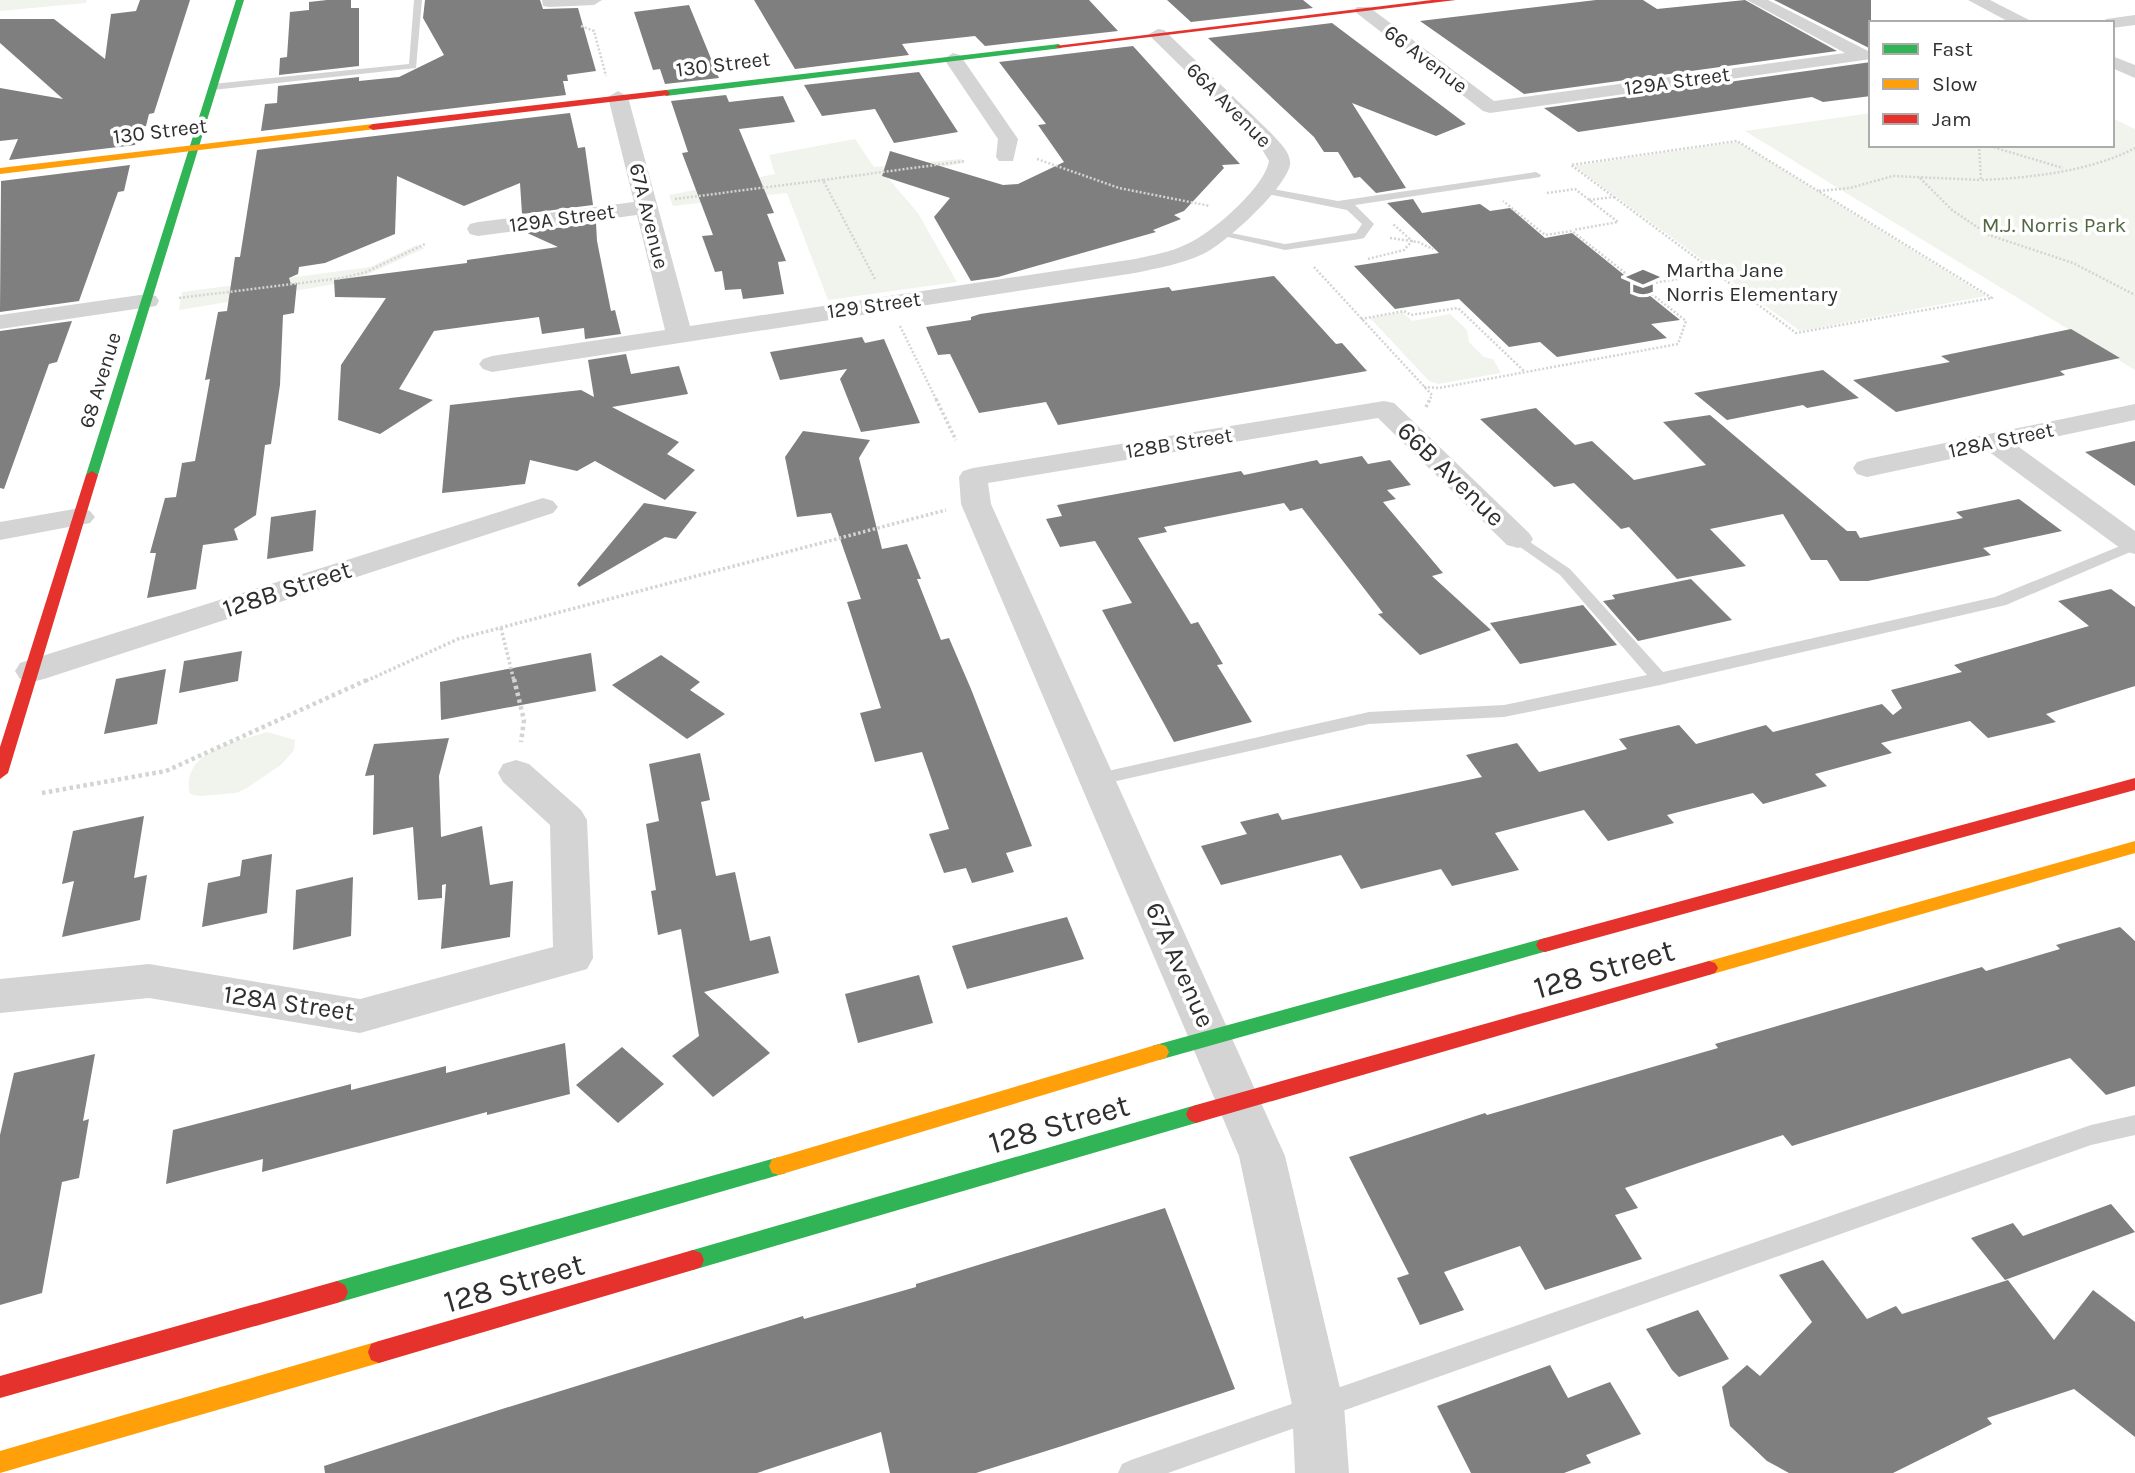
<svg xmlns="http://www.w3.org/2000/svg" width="2135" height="1473" font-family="Karla,sans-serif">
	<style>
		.green { fill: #f0f4ed }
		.building { fill: #7f7f7f }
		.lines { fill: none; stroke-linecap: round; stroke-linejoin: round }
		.path-far2 { stroke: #d4d4d4; stroke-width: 2.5; stroke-dasharray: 2 2; stroke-linecap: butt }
		.path-far1 { stroke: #d4d4d4; stroke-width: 3.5; stroke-dasharray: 2.5 2.5; stroke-linecap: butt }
		.path { stroke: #d4d4d4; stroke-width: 4.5; stroke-dasharray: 3.5 3.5; stroke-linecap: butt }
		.lane { fill: #d4d4d4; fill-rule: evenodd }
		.street { fill: #d4d4d4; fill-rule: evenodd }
		.fast { fill: #30b455; fill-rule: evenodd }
		.slow { fill: #ff9f0a; fill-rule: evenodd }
		.jam { fill: #e5322d; fill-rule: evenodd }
		.labels { text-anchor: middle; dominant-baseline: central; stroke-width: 7; stroke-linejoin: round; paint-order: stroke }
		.far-street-label { font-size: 21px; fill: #2f2f2f; stroke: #fff }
		.far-park-label { font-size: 21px; fill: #516740; stroke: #fff }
		.far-poi-label { font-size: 21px; fill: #2f2f2f; stroke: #fff; text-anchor: start }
		.street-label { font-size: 26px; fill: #2f2f2f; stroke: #fff }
		.near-street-label { font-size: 32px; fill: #2f2f2f; stroke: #fff }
	</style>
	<rect width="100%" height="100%" fill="#fff"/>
	<path class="green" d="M0,0H87L86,3L0,11Z
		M1871,113V145H2112V118L2135,129V370L1745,131Z
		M855,139L874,167L961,159L964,163L887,177L918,213L957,282L828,300L787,193L673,206L669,195L775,174L769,155Z
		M1738,142L1986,296L1800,331L1574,166Z
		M417,245L425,248L353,281L179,310L182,292L370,267Z
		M1403,312L1412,321L1450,314L1467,330L1469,342L1484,357L1493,359L1501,373L1438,384L1429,381L1370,318Z
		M267,732L295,740L294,750L282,764L247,788L236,793L200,796L190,794C180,751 236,742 267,732Z"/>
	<path class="building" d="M140,0H190L154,113L149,114L146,126L140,127L135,145L9,160L18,139L0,141V88L63,99L0,43V19H54L105,59L111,14L136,11Z
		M327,0H351V8H359V66L279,75L280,58L287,57L290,12L309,10V2Z
		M425,0H540L543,9L578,8L596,71L567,75L568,81H563L566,95L261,131L265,104L277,103L278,86L359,77V81L399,77L444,55L423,18Z
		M754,0H1089L1118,31L985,46L975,36L902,44L909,55L795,69Z
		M1167,0H1303L1313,8L1191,22Z
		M1596,0H1643L1657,9L1745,0L1837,51L1524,94L1420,21Z
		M1774,0H1871V49Z
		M689,5L719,78L665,84L660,69L653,70L634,12Z
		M1332,23L1466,124L1436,136L1352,103L1406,188L1376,193L1360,177L1354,178L1338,152H1324L1314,137L1208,38Z
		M1133,46L1240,164L1222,165L1224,168L1184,211L1174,215L1181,219L1153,230L1156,232L998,277L971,281L934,217L950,198L882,176L890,151L1003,185L1018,184L1064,162L1038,125L1046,124L999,62Z
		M1871,62V96L1823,102L1812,97L1578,132L1544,108Z
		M919,72L958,132L894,143L875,109L822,116L804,85Z
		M726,95L729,102L783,96L795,122L739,129L774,213L767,214L786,261L778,262L784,294L743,299L741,289L725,290L722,271L715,272L702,236L713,235L682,153L688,152L671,101Z
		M570,113L578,148L585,147L593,205L522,214L520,183L464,206L397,176L395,234L325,263L299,267L298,274L289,278L291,284L297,283L294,313L283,315L280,385L271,444L265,445L256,515L234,529L238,540L203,545L196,589L147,598L156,553H150L165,498L176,497L182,463L195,461L210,379L205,380L218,312L227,311L235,257H240L257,150Z
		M130,165L124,191L118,192L79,301L0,312L1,181Z
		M1413,199L1422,213L1480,204L1490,211L1510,208L1545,238L1572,233L1680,320L1651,324L1667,338L1557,357L1540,342L1509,347L1459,299L1395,309L1354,266L1439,253L1387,203Z
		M596,223L597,241L611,311L615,310L621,334L585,339L584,328L542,334L539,317L434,331L399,389L433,400L380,434L338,420L341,365L386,298L335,297L334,280L467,263V260L558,247L525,232Z
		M1274,276L1336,344L1342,343L1367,371L1058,425L1046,402L979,413L950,354L938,355L926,327L971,320V317L980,314L1169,287L1172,291Z
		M72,321L57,362L49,364L4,489L0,488V331Z
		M2071,329L2120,358L2060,371L2065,375L1896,412L1853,380L1950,362L1941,356Z
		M862,337L865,343L884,339L920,423L861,432L840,379L847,369L780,380L770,352Z
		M626,354L631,374L679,366L688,394L612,407L679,442L667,454L695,470L665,500L595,461L577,471L530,460L525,484L442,493L450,405L581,390L594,397L588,360Z
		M1823,370L1859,398L1807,408L1803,405L1727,420L1694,393Z
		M1536,408L1575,445L1592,441L1634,480L1706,465L1663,422L1710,415L1847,531H1856L1860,538L1963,518L1956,512L2019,499L2062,531L1983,548L1991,555L1868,581H1840L1827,560H1811L1783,514L1710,529L1746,566L1677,579L1629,527L1621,529L1574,483L1554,487L1480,419Z
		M803,431L870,440L859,458L882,549L907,544L921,579H917L941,640L949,638L971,689L1032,846L1006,853L1014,872L972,883L966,868L944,873L929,834L949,829L922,752L875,762L860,713L881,708L847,602L861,599L831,513L797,517L785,457Z
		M2135,441V486L2085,452Z
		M1362,456L1368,464L1390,460L1411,485L1387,490L1396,499L1383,502L1443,573L1432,576L1491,630L1420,655L1378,614L1383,613L1302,508L1290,511L1284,503L1164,527L1167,532L1138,538L1191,624L1198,622L1223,664L1217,665L1252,722L1174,742L1102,610L1132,603L1095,541L1060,547L1046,519L1062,516L1057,505L1241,471L1244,475L1317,460L1320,464Z
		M644,503L697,512L676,539L665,537L579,587L577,584Z
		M316,510L313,551L267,559L271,517Z
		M1691,579L1732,620L1638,641L1603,601L1615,599L1612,595Z
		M2111,589L2135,607V686L2046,714L2056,722L1988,738L1970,721L1881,743L1892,753L1815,774L1827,786L1763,804L1753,793L1667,815L1674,823L1608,841L1584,810L1495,833L1519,870L1452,886L1441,869L1361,889L1341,855L1221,885L1201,846L1247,834L1240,822L1278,813L1282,820L1482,777L1466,755L1517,743L1539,772L1627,749L1619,739L1679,725L1696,744L1766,725L1773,732L1882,704L1893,715L1902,708L1891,690L1962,672L1954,665L2089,626L2058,601Z
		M1583,605L1617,645L1520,664L1490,623Z
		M242,651L238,681L179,693L184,661Z
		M591,653L596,691L441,720L440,682Z
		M661,655L700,682L690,690L725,714L687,739L612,685Z
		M166,669L157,724L104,734L116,679Z
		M449,738L439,776L441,837L482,826L490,885L513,881L510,937L441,949L446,884L442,885V898L418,900L413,827L373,835L374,775L365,776L374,744Z
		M700,753L710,800L701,802L716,876L735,872L750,941L770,936L779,973L704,992L770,1053L713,1097L672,1056L699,1036L681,929L658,935L651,891L656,890L646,824L659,821L649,764Z
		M144,816L134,878L147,875L140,920L62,937L74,881L62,884L73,831Z
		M272,854L267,913L202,927L208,883L240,876L242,860Z
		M353,877L351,936L293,950L296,890Z
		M1067,917L1084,959L967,989L952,946Z
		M2120,927L2135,941V1086L2106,1095L2070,1058L1792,1146L1783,1135L1701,1162L1625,1188L1638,1208L1615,1215L1642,1259L1545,1290L1520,1246L1444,1272L1464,1310L1420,1325L1397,1278L1409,1274L1349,1157L1485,1113L1487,1115L1718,1048L1715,1044L1982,967L1986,971L2060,949L2056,945Z
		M919,975L933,1023L858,1043L845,994Z
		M565,1043L570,1094L487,1115V1112L262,1172L263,1159L166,1184L173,1130L351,1084V1090L446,1066V1073Z
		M622,1047L664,1084L618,1123L576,1085Z
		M95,1054L83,1121L89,1119L79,1178L62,1182L42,1293L0,1305V1135L14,1073Z
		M2111,1204L2135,1232L2005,1280L1971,1238L2013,1223L2023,1236Z
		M1165,1208L1235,1389L1062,1446L976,1473H890L881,1432L757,1473H325L324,1466L502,1409L803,1316L804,1319L916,1287V1284Z
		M1823,1260L1867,1319L1896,1306L1902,1314L2008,1280L2054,1340L2093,1290L2135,1322V1437L2074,1389L1987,1418L1992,1424L1893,1473H1789L1767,1461L1730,1426L1722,1387L1747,1365L1760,1376L1812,1322L1779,1275Z
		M1698,1310L1729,1359L1679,1377L1672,1370L1646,1329Z
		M1550,1365L1568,1398L1610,1382L1641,1434L1586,1455L1591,1463L1564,1473H1471L1437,1406Z"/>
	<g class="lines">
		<path class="path-far2" d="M581,26L594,31L606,76
			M1979,145L1981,180C2030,178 2092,171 2135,148
			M1986,145L2063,168
			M1037,159L1119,188L1210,206
			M1920,178L1952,210L1989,235L2073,263L2135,295
			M1819,191L1850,188L1893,176L1981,180
			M1547,193L1575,189L1618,222L1573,230
			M1614,197L1715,272
			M675,199L823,180
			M1589,200L1614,197L1571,165L1737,141L1992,298L1796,333L1716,273L1640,285
			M1390,238L1418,242L1433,249
			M1368,259L1404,250L1412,241L1393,224
			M1314,267L1432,395L1429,401
			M875,279L823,180L965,161
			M179,298L342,278L366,272L425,244
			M1361,319L1404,311L1411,315L1458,308L1525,372
			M900,326L937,401
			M1424,387L1439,388L1678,344L1686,321L1572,231L1545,235L1503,201"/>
		<path class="path-far1" d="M936,399L956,440
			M1426,407L1430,399
			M501,628L514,681
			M366,681L458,639L946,510"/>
		<path class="path" d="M514,679L524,720L521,742
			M42,793L166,771L369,679"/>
		<path class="lane" d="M414,0H422L416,68L213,90L208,87L213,84L409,64Z
			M1536,172L1541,175L1540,177L1355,205L1374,224L1364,238L1360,239L1285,250L1215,234L1221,231L1285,244L1356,233L1362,224L1347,210L1258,192V188L1262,187L1338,201Z
			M1518,534L1570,569L1663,672L1995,597L2135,540V550L2006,605L1660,685L1504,717L1369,724L1099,785L1093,784L1090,779L1093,774L1099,773L1369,712L1504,705L1647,675L1560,575L1513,542L1510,539Z
			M2135,1115V1135L2091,1145L1168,1473H1118L1122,1464L1131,1460L2091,1125Z"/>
		<path class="street" d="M542,0H602L594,5L549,7L543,6Z
			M1747,0H1768L1870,52L1871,59L1490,113L1483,111L1354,11L1357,7H1369L1494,101L1845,53Z
			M1968,0H1990L2035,23H2011Z
			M2135,15V25L2112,28V23H2103L2106,19Z
			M1158,29L1164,30L1271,133C1278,141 1292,153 1290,165C1285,189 1225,244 1203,254C1182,264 1158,268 1135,273L492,372L483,369L479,364L483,359L492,356L665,330L637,215L478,236L470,234L467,229L470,224L478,222L634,202L608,97L618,91L628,97L690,326L1135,259C1153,255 1171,252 1187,244C1211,234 1265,187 1269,161L1257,141L1152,38L1149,34Z
			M953,53L960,55L1018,139L1013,161H999L996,157L998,139L944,59Z
			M2112,56L2135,65V78L2112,68Z
			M147,294L156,296L159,301L156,306L0,329V315Z
			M1384,401L1394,403L1529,533L1533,539L1529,545L1518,548L1507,545L1378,418L988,483L991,504L1285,1156L1344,1405L1349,1473H1295L1292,1405L1239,1156L961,504L959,477L963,471L973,468Z
			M2135,404V420L2016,445L2135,531V554L2124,551L1988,451L1867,477L1857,474L1853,468L1857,462L1867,459Z
			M543,498L553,501L558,507L553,513L44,679L32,682L20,679L15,671L20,663Z
			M80,508L90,511L95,517L90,523L0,540V522Z
			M516,760L529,764L581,810L587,820L593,958L587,969L360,1033L149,998L0,1013V979L149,964L360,999L553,947L550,825L503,782L498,773L503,764Z"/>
		<path class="fast" d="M236,0H244L98,475L92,479L87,478L86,475Z
			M1059,44L1062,48L666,96L662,93L666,90Z
			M1545,938L1551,940L1554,945L1551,950L1159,1060L1152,1058L1149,1052L1152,1046L1159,1044Z
			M1196,1105L1203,1108L1206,1114L1203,1120L1196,1123L693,1270L685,1267L682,1260L685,1253L693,1250Z
			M779,1157L786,1159L789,1166L786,1173L779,1175L337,1303L329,1299L326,1292L329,1285L337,1281Z"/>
		<path class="slow" d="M373,124L376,125V129L0,174V168Z
			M2135,841V853L1709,975L1703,973L1700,968L1703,963L1709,961Z
			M1159,1044L1166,1046L1169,1052L1166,1058L1159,1060L779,1175L772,1173L769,1166L772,1159L779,1157Z
			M379,1341L387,1344L390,1352L387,1360L379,1363L0,1473V1451Z"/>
		<path class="jam" d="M1432,0H1456L1059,48L1055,46Z
			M666,90L670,93L669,95L373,130L368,127L373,124Z
			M92,471L98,475L8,773L0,779V747L86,475Z
			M2135,778V790L1545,952L1539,950L1536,945L1539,940L1545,938Z
			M1709,961L1715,963L1718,968L1715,973L1709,975L1196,1123L1189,1120L1186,1114L1189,1108L1196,1105Z
			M693,1250L701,1253L704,1260L701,1267L693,1270L379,1363L371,1360L368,1352L371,1344L379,1341Z
			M337,1281L345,1285L348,1292L345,1299L337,1303L0,1398V1376Z"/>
	</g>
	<defs>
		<symbol id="school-bare" viewBox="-9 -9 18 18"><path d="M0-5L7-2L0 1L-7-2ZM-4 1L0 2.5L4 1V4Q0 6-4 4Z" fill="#787878" stroke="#fff" stroke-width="2.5" paint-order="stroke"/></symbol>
	</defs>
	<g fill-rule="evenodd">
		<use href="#school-bare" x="1621" y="260" width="44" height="44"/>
	</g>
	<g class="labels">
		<g class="far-street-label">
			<text transform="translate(1426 59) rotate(37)">66 Avenue</text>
			<text transform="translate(723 64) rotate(-7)">130 Street</text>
			<text transform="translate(1677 81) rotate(-8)">129A Street</text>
			<text transform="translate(1229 105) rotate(45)">66A Avenue</text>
			<text transform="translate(160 131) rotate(-7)">130 Street</text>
			<text transform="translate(649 216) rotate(76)">67A Avenue</text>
			<text transform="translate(562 218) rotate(-8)">129A Street</text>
			<text transform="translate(874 305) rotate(-8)">129 Street</text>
			<text transform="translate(100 380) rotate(-73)">68 Avenue</text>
			<text transform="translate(2001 440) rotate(-12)">128A Street</text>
			<text transform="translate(1179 443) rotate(-9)">128B Street</text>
		</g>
		<g class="far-park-label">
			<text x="2054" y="225">M.J. Norris Park</text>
		</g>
		<g class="far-poi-label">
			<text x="1666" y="270">Martha Jane<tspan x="1666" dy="24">Norris Elementary</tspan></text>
		</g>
		<g class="street-label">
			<text transform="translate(1451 474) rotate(44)">66B Avenue</text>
			<text transform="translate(287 589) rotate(-18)">128B Street</text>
			<text transform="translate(1180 965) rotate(66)">67A Avenue</text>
			<text transform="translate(289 1003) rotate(8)">128A Street</text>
		</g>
		<g class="near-street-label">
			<text transform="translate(1604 969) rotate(-16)">128 Street</text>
			<text transform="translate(1059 1124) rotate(-16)">128 Street</text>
			<text transform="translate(514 1283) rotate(-16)">128 Street</text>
		</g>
	</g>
	<rect x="1869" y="21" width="245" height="126" fill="#ffffff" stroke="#acacac" stroke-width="2"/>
	<rect x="1883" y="44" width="35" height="10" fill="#30b455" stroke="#acacac" stroke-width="2"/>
	<text x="1932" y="56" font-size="21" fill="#2f2f2f">Fast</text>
	<rect x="1883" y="79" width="35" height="10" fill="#ff9f0a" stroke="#acacac" stroke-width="2"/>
	<text x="1932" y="91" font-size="21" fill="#2f2f2f">Slow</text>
	<rect x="1883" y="114" width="35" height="10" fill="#e5322d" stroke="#acacac" stroke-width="2"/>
	<text x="1932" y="126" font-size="21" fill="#2f2f2f">Jam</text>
</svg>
